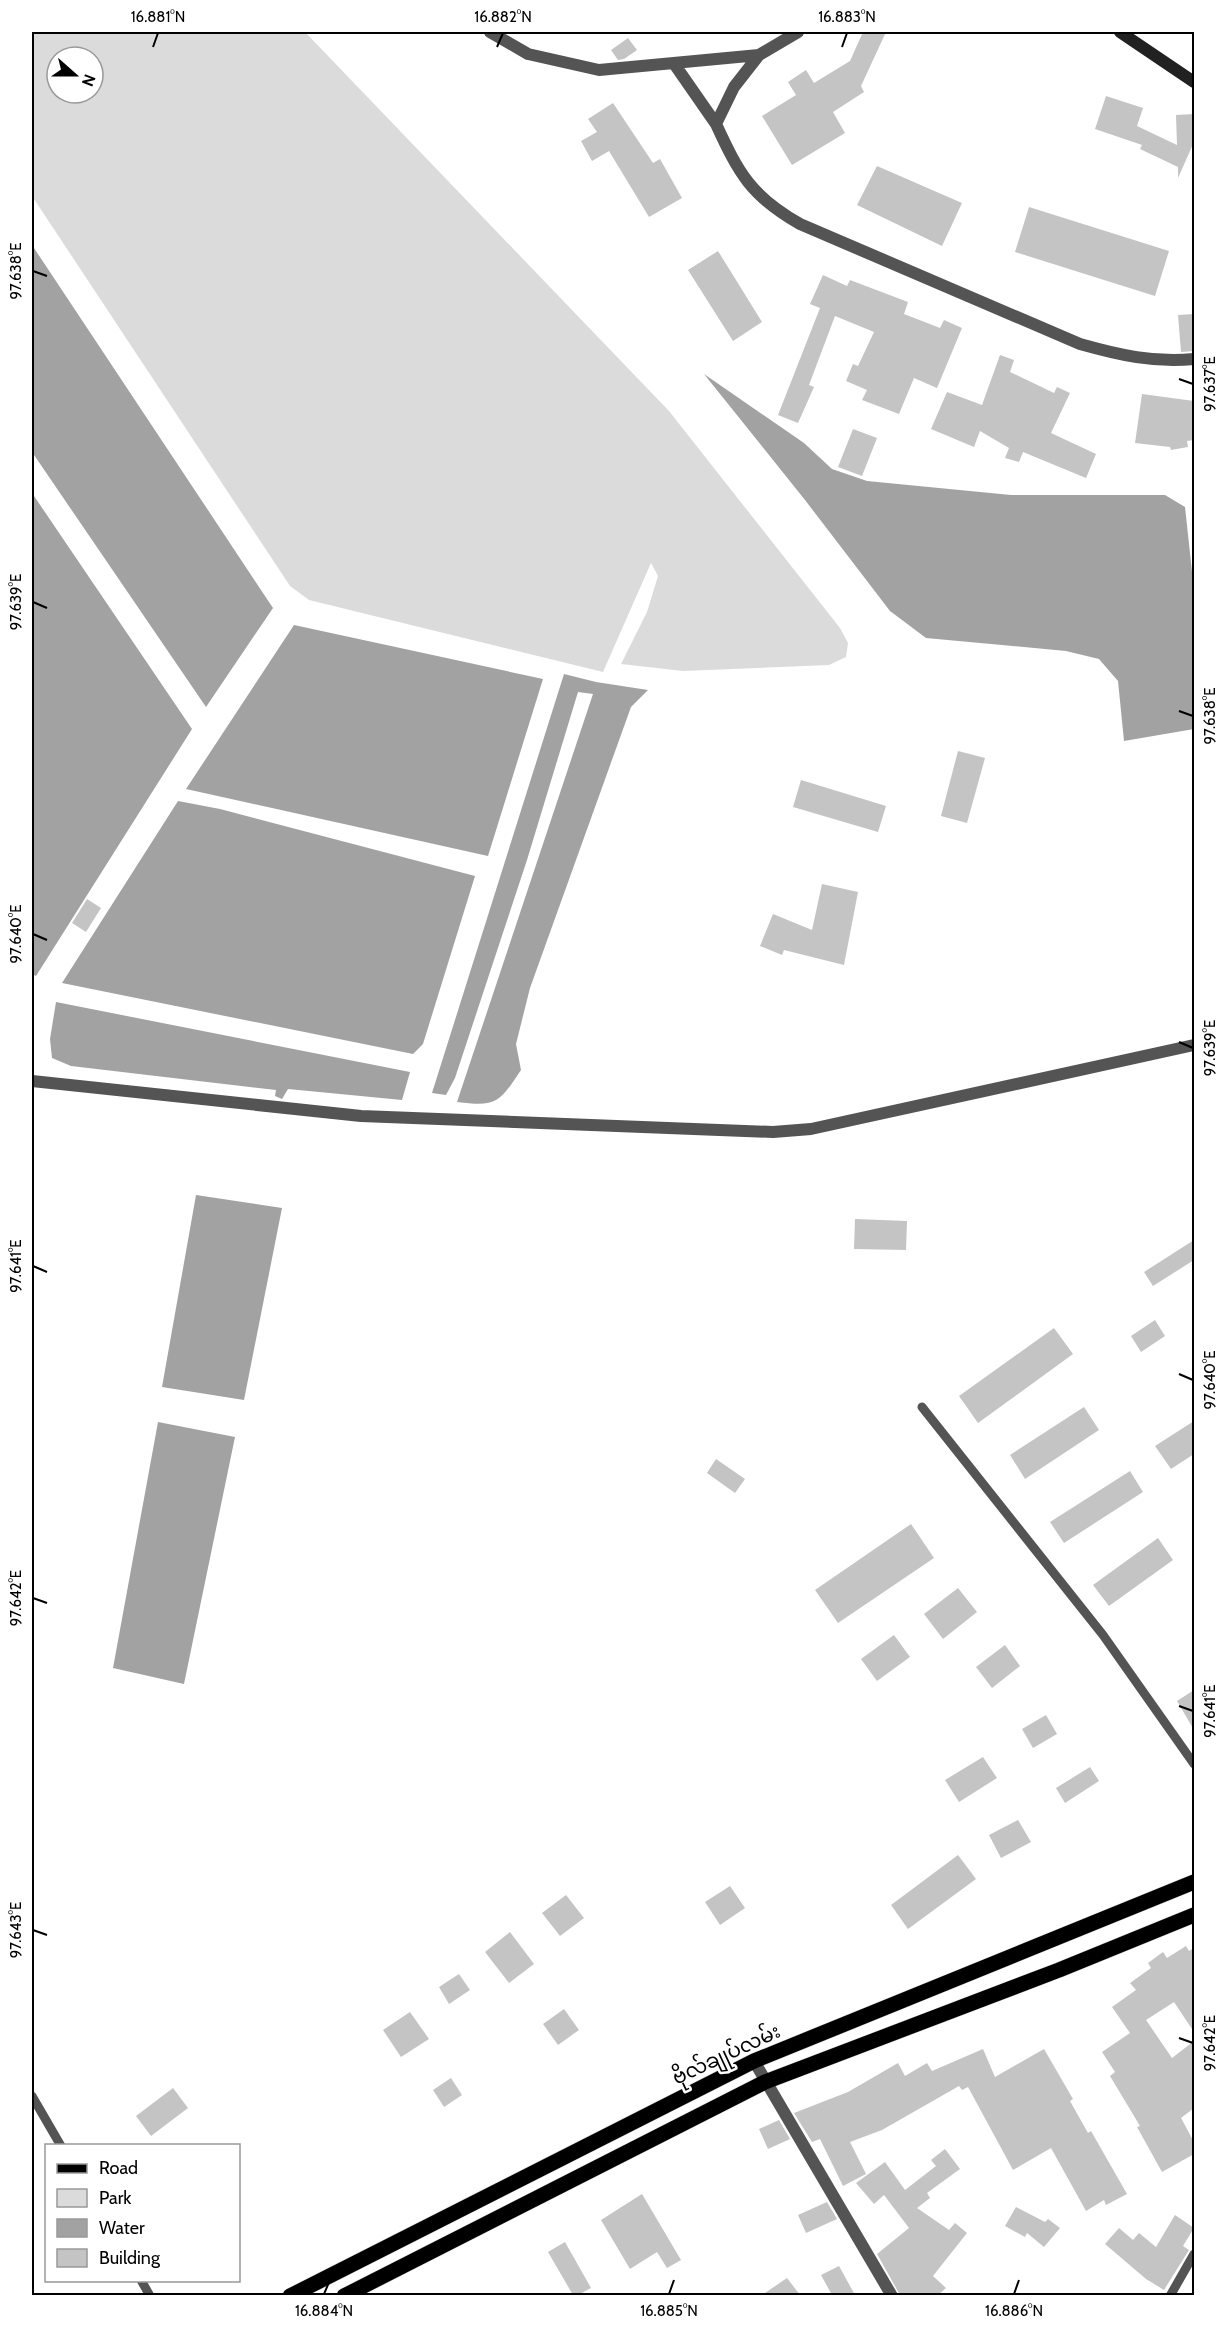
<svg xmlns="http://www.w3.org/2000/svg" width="1226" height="2327" font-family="Cabin,'Noto Sans Myanmar',sans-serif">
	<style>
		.green { fill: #dbdbdb; fill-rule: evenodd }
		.water { fill: #a2a2a2 }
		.building { fill: #c4c4c4 }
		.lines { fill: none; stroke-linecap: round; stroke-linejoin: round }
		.primary-casing { stroke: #dbdbdb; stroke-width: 16 }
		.lane { stroke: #545454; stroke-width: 9 }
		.street { stroke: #545454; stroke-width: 12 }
		.secondary { stroke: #212121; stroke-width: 12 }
		.primary { stroke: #000; stroke-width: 15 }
		.ticks { fill: none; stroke: #000; stroke-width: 2 }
		.labels { text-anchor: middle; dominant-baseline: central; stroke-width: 5; stroke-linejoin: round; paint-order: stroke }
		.street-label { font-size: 20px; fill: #000; stroke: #fff }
		.neatline { fill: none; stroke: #000; stroke-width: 2 }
		.ticks-label { font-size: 15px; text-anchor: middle; fill: #000 }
	</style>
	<rect width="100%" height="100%" fill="#fff"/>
	<path class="green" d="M32,32H305L669,411L840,628L848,643L846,657L829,665L683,671L621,664L647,612L658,576L651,563L603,672L309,600L290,586L32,196ZM57,57H93V93H57Z"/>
	<path class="water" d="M32,245L273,608L206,707L32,452Z
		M704,374L804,443L832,469L867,481L1011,495H1165L1185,507L1194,590V729L1124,741L1118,681L1099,659L1066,651L926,638L890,611L805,500Z
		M32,493L192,729L36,976L32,974Z
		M294,625L543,679L488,856L186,789Z
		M564,674L596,682L648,690L631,707L530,988L516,1044L521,1070C499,1103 497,1107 457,1102L593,694L578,692L527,860L455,1078L446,1095L432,1093Z
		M178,801L220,809L475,876L423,1044L413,1054L62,983Z
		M56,1002L410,1072L402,1100L288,1089L282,1099L275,1096L276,1090L71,1066L52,1058L50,1039Z
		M196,1195L282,1208L244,1400L162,1387Z
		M158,1422L235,1437L184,1684L113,1668Z"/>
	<path class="building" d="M863,32H886L861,86L864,92L833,112L845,133L792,165L762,116L796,95L788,82L806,70L814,83L850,61Z
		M628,38L637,50L624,59L618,60L611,50Z
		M1106,96L1143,108L1137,126L1177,145L1176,115L1194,114V142L1178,178V167L1140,149L1142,145L1095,129Z
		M613,103L653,163L660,159L682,198L649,217L609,151L592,161L581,141L597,132L588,119Z
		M877,166L962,203L942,246L857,205Z
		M1029,207L1169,251L1155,296L1015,252Z
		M718,251L762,322L733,341L688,270Z
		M823,275L847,286L850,280L908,302L904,314L940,328L944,320L962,328L937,388L914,378L899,414L862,400L867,390L846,381L853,364L858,366L874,332L835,316L809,385L814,387L798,423L778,415L820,308L810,304Z
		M1194,314V351L1181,352L1178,315Z
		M1000,355L1014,360L1010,372L1054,393L1057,387L1070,393L1051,433L1096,454L1086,478L1023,452L1019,462L1005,458L1009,448L980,431L974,447L931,429L947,392L982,405Z
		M1142,394L1194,401V440L1187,441L1188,447L1171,450L1170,447L1135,443Z
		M853,429L877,438L862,476L838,467Z
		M958,751L985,758L967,823L941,816Z
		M801,780L886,806L878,832L793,807Z
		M822,884L858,892L844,965L784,950L782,955L760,946L773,914L812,930Z
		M87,899L101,908L86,932L72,923Z
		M855,1219L907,1221L906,1250L854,1249Z
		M1194,1240V1260L1153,1286L1144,1272Z
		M1155,1320L1165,1336L1141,1352L1131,1336Z
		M1054,1328L1073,1354L978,1423L959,1396Z
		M1084,1407L1099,1430L1025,1479L1010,1455Z
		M1194,1421V1454L1171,1469L1155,1446Z
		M716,1459L745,1479L735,1493L707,1473Z
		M1130,1471L1143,1492L1064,1543L1050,1522Z
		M911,1524L934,1558L838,1623L815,1590Z
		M1158,1538L1173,1560L1109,1606L1093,1585Z
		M958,1588L977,1612L943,1639L924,1614Z
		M894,1635L910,1657L877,1681L861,1659Z
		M1005,1645L1020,1666L992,1688L976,1667Z
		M1194,1690V1730L1177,1701Z
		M1046,1715L1057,1734L1033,1748L1022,1729Z
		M983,1757L997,1778L959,1802L945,1780Z
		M1090,1767L1099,1781L1065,1803L1056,1788Z
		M1018,1820L1031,1842L1001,1858L989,1835Z
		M958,1855L976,1879L908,1929L891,1905Z
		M730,1886L745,1908L720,1925L705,1902Z
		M566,1895L584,1918L560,1936L542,1913Z
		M510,1932L534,1964L509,1983L485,1952Z
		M1186,1946L1189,1951L1194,1948V2032L1174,2002L1146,2020L1172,2058L1194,2041V2108L1181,2118L1194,2142V2154L1162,2172L1137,2127L1140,2126L1110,2076L1115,2072L1102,2052L1130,2033L1112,2007L1136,1990L1130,1983L1151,1968L1148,1963L1163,1952L1167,1958Z
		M459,1974L470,1990L449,2004L439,1987Z
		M564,2009L579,2030L558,2045L543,2024Z
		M410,2012L429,2039L401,2057L383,2030Z
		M983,2049L995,2077L1044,2049L1073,2099L1070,2101L1088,2133L1091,2131L1127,2194L1106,2205L1104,2200L1086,2211L1051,2148L1013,2170L968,2087L962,2090L959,2086L882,2130L850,2142L866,2174L843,2186L820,2139L812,2142L794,2113L848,2092L898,2063L905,2076L927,2063L932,2071Z
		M451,2078L462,2095L444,2107L433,2090Z
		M173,2088L188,2108L151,2136L136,2116Z
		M779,2120L790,2139L768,2149L759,2129Z
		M945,2149L960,2169L927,2193L930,2198L917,2208L949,2230L955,2223L967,2233L933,2276L946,2288L938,2295H900L877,2254L909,2228L884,2195L874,2204L856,2183L885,2162L905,2190L936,2166L931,2160Z
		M642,2194L681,2260L667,2268L657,2252L630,2269L601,2220Z
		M827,2202L837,2219L806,2233L798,2215Z
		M1016,2207L1045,2222L1048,2219L1060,2228L1044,2247L1027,2233L1025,2237L1005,2226Z
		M1175,2215L1194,2228L1183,2246L1189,2250L1164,2290L1146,2279L1105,2244L1119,2228L1133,2240L1139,2233L1156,2247Z
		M565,2242L591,2288L578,2295H573L548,2252Z
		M839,2266L855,2295H832L821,2275Z
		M787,2278L800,2295H762Z"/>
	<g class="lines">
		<defs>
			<path id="primary" d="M290,2296L754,2061L1194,1882
				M344,2296L765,2082L1059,1970L1194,1915"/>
		</defs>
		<use href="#primary" class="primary-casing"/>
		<path class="lane" d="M922,1407L1103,1635L1194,1764
			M32,2096L61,2146
			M141,2280L150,2296
			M1170,2296L1194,2254"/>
		<path class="street" d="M490,32L528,54L599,70L759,55
			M675,65L716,124L734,87L759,55L798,32
			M716,124C739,174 751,196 800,224L1080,344C1119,355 1154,363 1194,359
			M32,1081L361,1116L773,1132L811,1129L1194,1045
			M754,2061L892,2296"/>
		<path class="secondary" d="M1120,32L1194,82"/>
		<use href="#primary" class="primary"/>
	</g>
	<path class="ticks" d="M153,47L158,33M497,47L503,33M842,47L847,33M33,271L47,276M1179,379L1193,384M33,602L47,608M1179,711L1193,716M33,934L47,940M1179,1042L1193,1048M33,1266L47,1272M1179,1374L1193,1380M33,1598L47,1603M1179,1706L1193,1711M33,1930L47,1935M1179,2038L1193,2043M324,2294L330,2280M669,2294L674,2280M1014,2294L1019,2280"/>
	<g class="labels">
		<g class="street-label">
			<text transform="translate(726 2054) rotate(-25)">ဗိုလ်ချုပ်လမ်း</text>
		</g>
	</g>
	<rect width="1226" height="2327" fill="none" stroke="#ffffff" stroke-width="66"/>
	<rect x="45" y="2144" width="195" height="138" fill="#ffffff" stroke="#999999" stroke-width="1.5"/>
	<rect x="57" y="2164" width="30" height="9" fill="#000000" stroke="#999999" stroke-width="1.5"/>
	<text x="99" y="2174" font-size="18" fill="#000000">Road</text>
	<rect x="57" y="2189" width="30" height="18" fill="#dbdbdb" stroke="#999999" stroke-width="1.5"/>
	<text x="99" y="2204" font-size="18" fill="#000000">Park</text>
	<rect x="57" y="2219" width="30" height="18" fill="#a2a2a2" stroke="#999999" stroke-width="1.5"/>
	<text x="99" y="2234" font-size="18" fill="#000000">Water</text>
	<rect x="57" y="2249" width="30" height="18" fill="#c4c4c4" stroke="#999999" stroke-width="1.5"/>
	<text x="99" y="2264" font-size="18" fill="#000000">Building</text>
	<g transform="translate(75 75) rotate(111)"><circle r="28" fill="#ffffff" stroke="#999999" stroke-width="1.5"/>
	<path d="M0-4.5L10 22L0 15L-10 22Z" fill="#000000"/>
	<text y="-9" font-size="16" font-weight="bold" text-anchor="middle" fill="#000000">N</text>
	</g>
	<rect x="33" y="33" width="1160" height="2261" class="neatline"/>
	<g class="ticks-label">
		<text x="158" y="22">16.881°N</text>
		<text x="503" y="22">16.882°N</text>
		<text x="847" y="22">16.883°N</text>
		<text transform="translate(16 271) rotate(-90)" y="5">97.638°E</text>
		<text transform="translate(1210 384) rotate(-90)" y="5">97.637°E</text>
		<text transform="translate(16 602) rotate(-90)" y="5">97.639°E</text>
		<text transform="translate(1210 716) rotate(-90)" y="5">97.638°E</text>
		<text transform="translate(16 934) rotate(-90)" y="5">97.640°E</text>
		<text transform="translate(1210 1048) rotate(-90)" y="5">97.639°E</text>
		<text transform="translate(16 1266) rotate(-90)" y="5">97.641°E</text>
		<text transform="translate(1210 1380) rotate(-90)" y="5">97.640°E</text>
		<text transform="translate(16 1598) rotate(-90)" y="5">97.642°E</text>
		<text transform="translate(1210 1711) rotate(-90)" y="5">97.641°E</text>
		<text transform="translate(16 1930) rotate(-90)" y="5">97.643°E</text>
		<text transform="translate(1210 2043) rotate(-90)" y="5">97.642°E</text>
		<text x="324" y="2316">16.884°N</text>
		<text x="669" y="2316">16.885°N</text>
		<text x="1014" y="2316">16.886°N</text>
	</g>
</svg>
